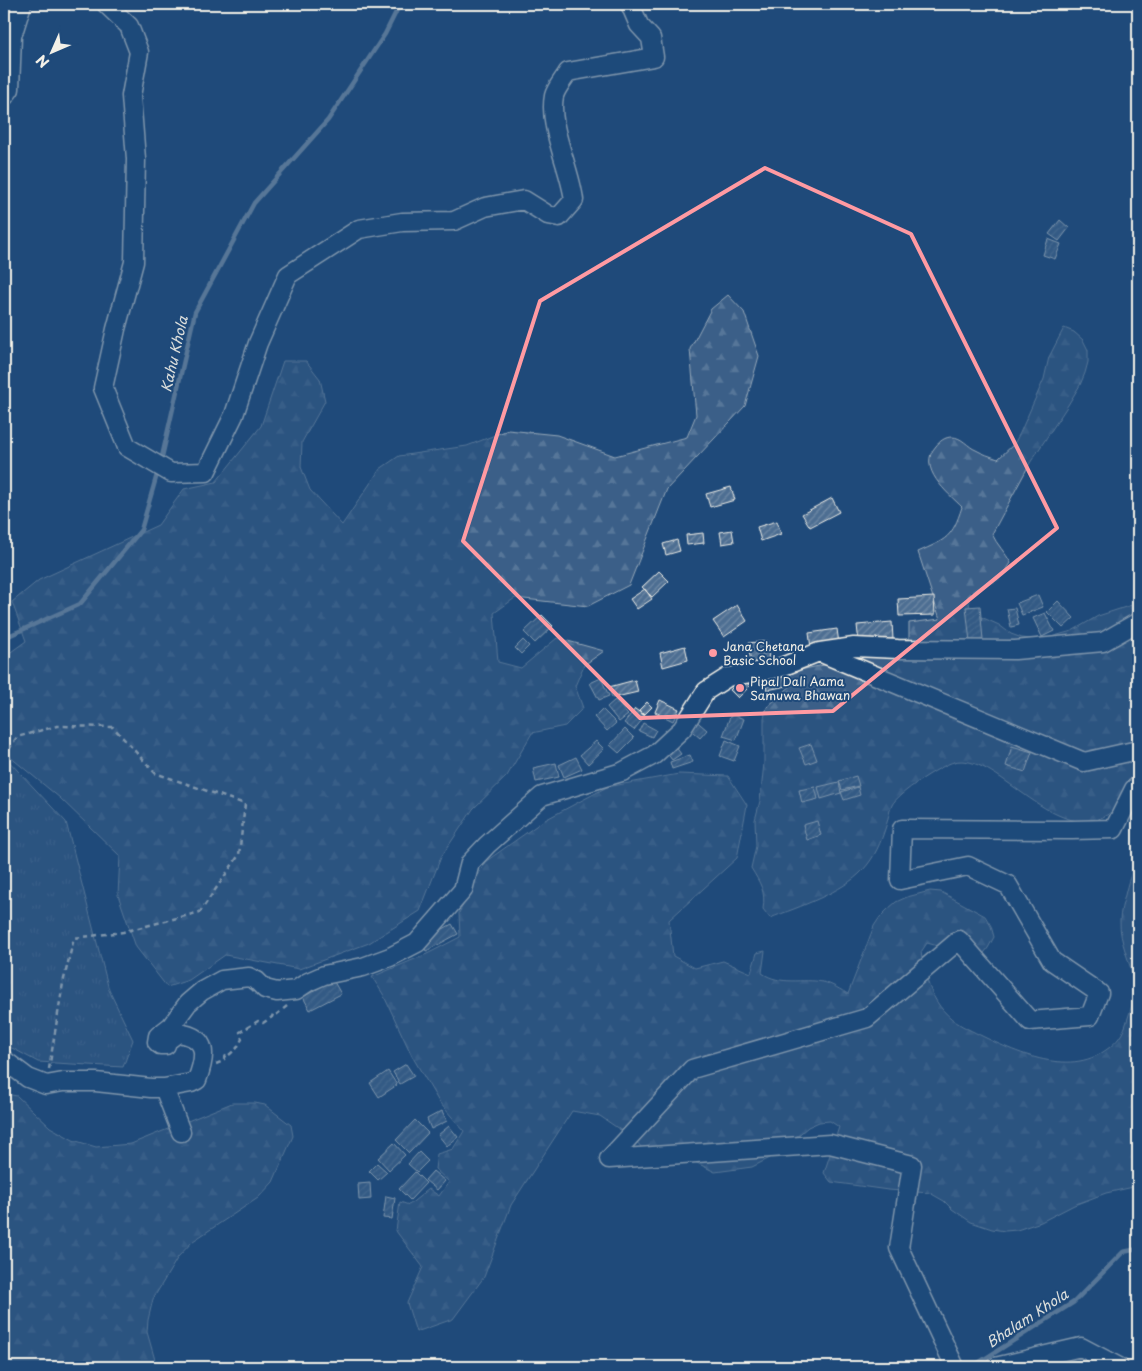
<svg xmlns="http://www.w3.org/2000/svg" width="1142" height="1371" font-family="'Playpen Sans',sans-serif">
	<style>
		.grass { fill: url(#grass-tufts); stroke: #97a8b8 }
		.forest { fill: url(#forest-firs); stroke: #97a8b8 }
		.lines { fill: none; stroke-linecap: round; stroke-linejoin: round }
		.stream { stroke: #9cacbb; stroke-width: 4.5 }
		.building { fill: url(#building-hatch); stroke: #f4f1e8 }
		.minor-casing { stroke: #f4f1e8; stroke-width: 21 }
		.path { stroke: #f4f1e8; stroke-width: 2.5; stroke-dasharray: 5 4; stroke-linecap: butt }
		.minor { stroke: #1f4a7a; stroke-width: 18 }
		.marked { fill: none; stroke: #ff9aa2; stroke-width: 4; stroke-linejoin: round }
		.poi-dot { fill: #ff9aa2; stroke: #1f4a7a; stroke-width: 2 }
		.labels { text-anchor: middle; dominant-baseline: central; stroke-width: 4; stroke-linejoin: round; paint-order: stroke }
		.poi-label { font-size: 12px; fill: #f4f1e8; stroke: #1f4a7a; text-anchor: start }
		.water-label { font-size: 14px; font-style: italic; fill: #dee0dd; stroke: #1f4a7a }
	</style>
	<defs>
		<pattern id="grass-tufts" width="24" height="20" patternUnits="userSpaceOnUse" patternTransform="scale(1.25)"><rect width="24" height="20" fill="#3a5f88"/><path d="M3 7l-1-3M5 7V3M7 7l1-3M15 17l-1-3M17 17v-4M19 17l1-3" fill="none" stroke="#577699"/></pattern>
		<pattern id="forest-firs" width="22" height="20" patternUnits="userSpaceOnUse" patternTransform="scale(1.25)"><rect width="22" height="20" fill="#3a5f88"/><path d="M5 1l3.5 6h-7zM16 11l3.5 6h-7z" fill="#577699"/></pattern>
		<pattern id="building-hatch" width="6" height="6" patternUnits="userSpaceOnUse" patternTransform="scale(1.25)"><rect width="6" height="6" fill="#4d6e92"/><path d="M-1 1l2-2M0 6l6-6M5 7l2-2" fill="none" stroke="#708aa6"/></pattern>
	</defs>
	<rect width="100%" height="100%" fill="#1f4a7a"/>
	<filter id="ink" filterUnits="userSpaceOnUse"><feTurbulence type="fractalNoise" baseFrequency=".02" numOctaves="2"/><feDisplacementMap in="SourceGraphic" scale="10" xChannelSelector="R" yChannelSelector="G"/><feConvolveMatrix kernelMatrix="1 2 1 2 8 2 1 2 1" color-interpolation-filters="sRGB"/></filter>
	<g filter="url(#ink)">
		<path class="grass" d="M4,756L66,822L109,990L133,1040L123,1067L38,1062L14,1049L4,1045Z"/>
		<path class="forest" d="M728,295L744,312L759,356L745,406L667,489L629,585L588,606L515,598L494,613L498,662L521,668L557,638L604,651L584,665L575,686L583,708L565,726L532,733L507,776L473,809L441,857L420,911L369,943L299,969L225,955L189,980L167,987L136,947L118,895L120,856L60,798L4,752V657L26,641L12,602L39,580L158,525L184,489L216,482L261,426L283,361H306L320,379L325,401L302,442L301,467L310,490L342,525L380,469L399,456L467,446L508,430L557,435L615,456L687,437L696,415L690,349L711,309Z
			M1064,328L1074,332L1083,340L1088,350V362L1085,373L1080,385L1068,405L1030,463L992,534C997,545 1005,552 1011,563C1007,569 1003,578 996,581C984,587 978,585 968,596L970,608L979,616L999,625L1011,634L1022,638L1040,640L1072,631L1098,616L1138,603V809L1122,804C1116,808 1110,814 1103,817C1052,842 995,751 954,762C941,765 897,794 892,805C889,811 888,820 886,826C881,842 875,857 863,870C843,892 799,907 770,918L763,909C766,891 760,883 751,868L756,846L755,820L760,801L764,763V718L767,707L793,684L790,672L858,658L909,638V623L940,619L918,552C947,539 952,538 962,507C948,493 916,468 936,446C940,441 945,437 952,437C962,437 968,447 976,450C983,454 990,456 998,459L1014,444L1020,433L1044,379L1049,357Z
			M679,774L728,776L747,805L737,858L669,920L673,956L695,968L723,961L751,973L757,953L765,951L762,973C781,986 802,978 823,982C832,984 841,990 848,994L874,926L880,917L888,909L896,902L907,897L930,891L941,892L985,916L991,926L994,937L988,948L981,957L970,959L949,949L927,943L921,952C926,985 935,1013 968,1029C1006,1048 1063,1078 1103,1052C1114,1045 1122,1037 1126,1024C1130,1011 1136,997 1134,983C1131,962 1119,942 1120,921C1120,912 1123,903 1125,895C1128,883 1130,873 1138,864V1186L1106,1193L1074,1205L1041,1222L1017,1230L1005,1231L992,1229L971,1222L952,1209L944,1201L930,1193L888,1190L831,1182L824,1173L839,1127L830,1121L819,1122L808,1127L774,1156L752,1167L715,1172L695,1162L643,1149L635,1140L600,1116L572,1111L511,1205L484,1277L453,1319L416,1332L407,1303L423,1267L396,1231L400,1202L409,1205L429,1189L439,1196L449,1182L435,1169L437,1154L453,1149L464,1131L439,1102L412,1056L383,994L372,977L427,954L460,937L459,913L485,862L543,821L607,787Z
			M6,1094L17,1096L50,1127L73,1140L96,1147L131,1144L232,1103H255L265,1105L291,1125L293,1136L273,1182L258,1198L193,1241L178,1257L153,1299L148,1320L147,1332L157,1367H4V1095Z"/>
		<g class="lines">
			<path class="stream" d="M161,461L195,312L254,203L328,120L385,34L400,4
				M4,638L80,604L141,530L158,471
				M972,1367L1074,1302L1123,1252L1138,1249"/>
		</g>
		<path class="building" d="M1060,220L1069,228L1059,241L1049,234Z
			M1048,239L1061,244L1055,259L1043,255Z
			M731,487L735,500L710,507L706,494Z
			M832,498L839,512L810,527L802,514Z
			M777,521L781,534L761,541L757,527Z
			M732,530L734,542L722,544L720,532Z
			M703,533L704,543L687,545L686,535Z
			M677,540L680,551L666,555L663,544Z
			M659,571L669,581L652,597L642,587Z
			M645,589L652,599L637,609L630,599Z
			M1038,595L1043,607L1022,615L1017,603Z
			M934,597L935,615L899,616L898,599Z
			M1058,601L1074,618L1063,628L1047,612Z
			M737,605L747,621L724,637L713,621Z
			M980,606L983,640L970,642L966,607Z
			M1015,608L1019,625L1011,627L1007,609Z
			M1045,613L1054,631L1042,637L1033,618Z
			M542,615L553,626L535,643L524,632Z
			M892,622L893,639L859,643L857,625Z
			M837,629L839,644L811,648L809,633Z
			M523,640L529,646L521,654L515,648Z
			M767,641L770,667L752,670L748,643Z
			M685,646L688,660L663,667L660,653Z
			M784,674L787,686L767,690L764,679Z
			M601,678L609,696L599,700L590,683Z
			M742,678L750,686L738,698L730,690Z
			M635,680L638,692L612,698L609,687Z
			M615,700L628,715L619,722L607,707Z
			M660,700L679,709L673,721L655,712Z
			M647,702L652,707L644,715L639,710Z
			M602,709L616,723L607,731L594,717Z
			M635,709L645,716L634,730L624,723Z
			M731,714L744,719L736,740L723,736Z
			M693,718L707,730L700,738L686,726Z
			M643,723L656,730L652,737L639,731Z
			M625,729L634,738L619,753L610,745Z
			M726,740L740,746L734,761L720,756Z
			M596,741L604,749L588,764L580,755Z
			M672,742L681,754L672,760L664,749Z
			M811,744L817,760L806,764L799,748Z
			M1012,746L1032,752L1025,772L1006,766Z
			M690,755L693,762L672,769L670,762Z
			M576,757L582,769L564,777L559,765Z
			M556,763L559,777L536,782L533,768Z
			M856,776L859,786L842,790L839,781Z
			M839,782L841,793L821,799L818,787Z
			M815,787L818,799L802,803L799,790Z
			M858,787L860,795L844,800L841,792Z
			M817,821L821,835L807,840L803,825Z
			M452,924L458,934L426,951L421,941Z
			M333,980L341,994L310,1010L303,997Z
			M406,1064L414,1076L400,1084L393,1072Z
			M388,1071L397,1085L379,1097L370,1083Z
			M442,1111L447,1121L431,1129L427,1119Z
			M415,1120L428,1133L409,1153L396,1140Z
			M449,1126L458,1137L447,1146L438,1135Z
			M394,1143L405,1155L389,1170L378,1158Z
			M419,1152L428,1161L417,1172L408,1164Z
			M377,1163L387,1172L378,1180L369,1171Z
			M433,1171L445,1181L437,1190L425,1180Z
			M415,1172L426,1183L410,1200L399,1189Z
			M370,1183L371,1199L359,1200L358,1184Z
			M386,1196L395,1198L392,1219L383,1218Z"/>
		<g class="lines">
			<defs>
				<path id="minor" d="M106,4L129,26L139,52L131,96L136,159L134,262L116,329L103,388L127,447L171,473L206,472L234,415L258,343L288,275L359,229L402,222L454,221L485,207L524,200L548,215L559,217L574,200C570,167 548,127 554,96C556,88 564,79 568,72L654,57L651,38L639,25L630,4
					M4,97L10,89L12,36L22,4
					M820,652L854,647L898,649L1015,650L1103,642L1138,622
					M4,1060L28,1078L46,1085L63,1082H96L151,1088H164
					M181,1132L164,1088L191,1083L197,1080C206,1056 209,1037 178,1033L167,1041L166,1045H160L157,1042L158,1036L171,1026L188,1003L202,991L222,980L249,977L257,981L265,989L277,992L296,990L308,982L324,975L363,967L390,957L417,943L463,890L470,863L487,845L542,796L622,772L654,755L682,729L706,691L728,677L779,668L819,652L1084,762L1138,750
					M955,1367L899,1248L912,1165L830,1144L609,1159L692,1069L867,1018L959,940L1030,1021L1090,1016L1099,993L1052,961L1008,885L968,866L900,880L902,829L1072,830L1114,829L1134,789L1138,786
					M995,1367L1081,1347L1119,1367"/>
			</defs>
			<use href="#minor" class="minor-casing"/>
			<path class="path" d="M4,757L17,737L57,726L113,727L155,773L245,804L239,855L200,912L123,932L74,938L63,983L49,1069
				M216,1064L223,1061L227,1054L229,1055L237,1048L242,1039L240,1032L258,1021L263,1023L272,1017L273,1014L276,1015L287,1006"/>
			<use href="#minor" class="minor"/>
		</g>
	</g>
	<path d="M0 0H1142V1371H0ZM765,168L911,234L1057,528L833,711L640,718L463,541L540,301Z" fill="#1f4a7a" fill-opacity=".55" fill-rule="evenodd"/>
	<path class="marked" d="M765,168L911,234L1057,528L833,711L640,718L463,541L540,301Z"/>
	<g class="poi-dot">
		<circle cx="713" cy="653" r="5"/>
		<circle cx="740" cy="688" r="5"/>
	</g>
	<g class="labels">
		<g class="poi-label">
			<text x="723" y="646">Jana Chetana<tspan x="723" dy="14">Basic School</tspan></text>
			<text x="750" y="681">Pipal Dali Aama<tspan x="750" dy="14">Samuwa Bhawan</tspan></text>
		</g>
		<g class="water-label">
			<text transform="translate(174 354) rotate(-77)">Kahu Khola</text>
			<text transform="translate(1027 1318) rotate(-33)">Bhalam Khola</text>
		</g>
	</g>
	<rect width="1142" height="1371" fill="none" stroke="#1f4a7a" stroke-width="20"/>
	<rect x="10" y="10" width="1122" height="1351" fill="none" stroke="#f4f1e8" stroke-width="2" filter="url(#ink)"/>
	<g transform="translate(52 52) rotate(225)" stroke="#1f4a7a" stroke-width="4" paint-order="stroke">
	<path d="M0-4L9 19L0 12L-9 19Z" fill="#f4f1e8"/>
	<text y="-8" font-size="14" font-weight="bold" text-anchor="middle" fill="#f4f1e8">N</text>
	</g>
</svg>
